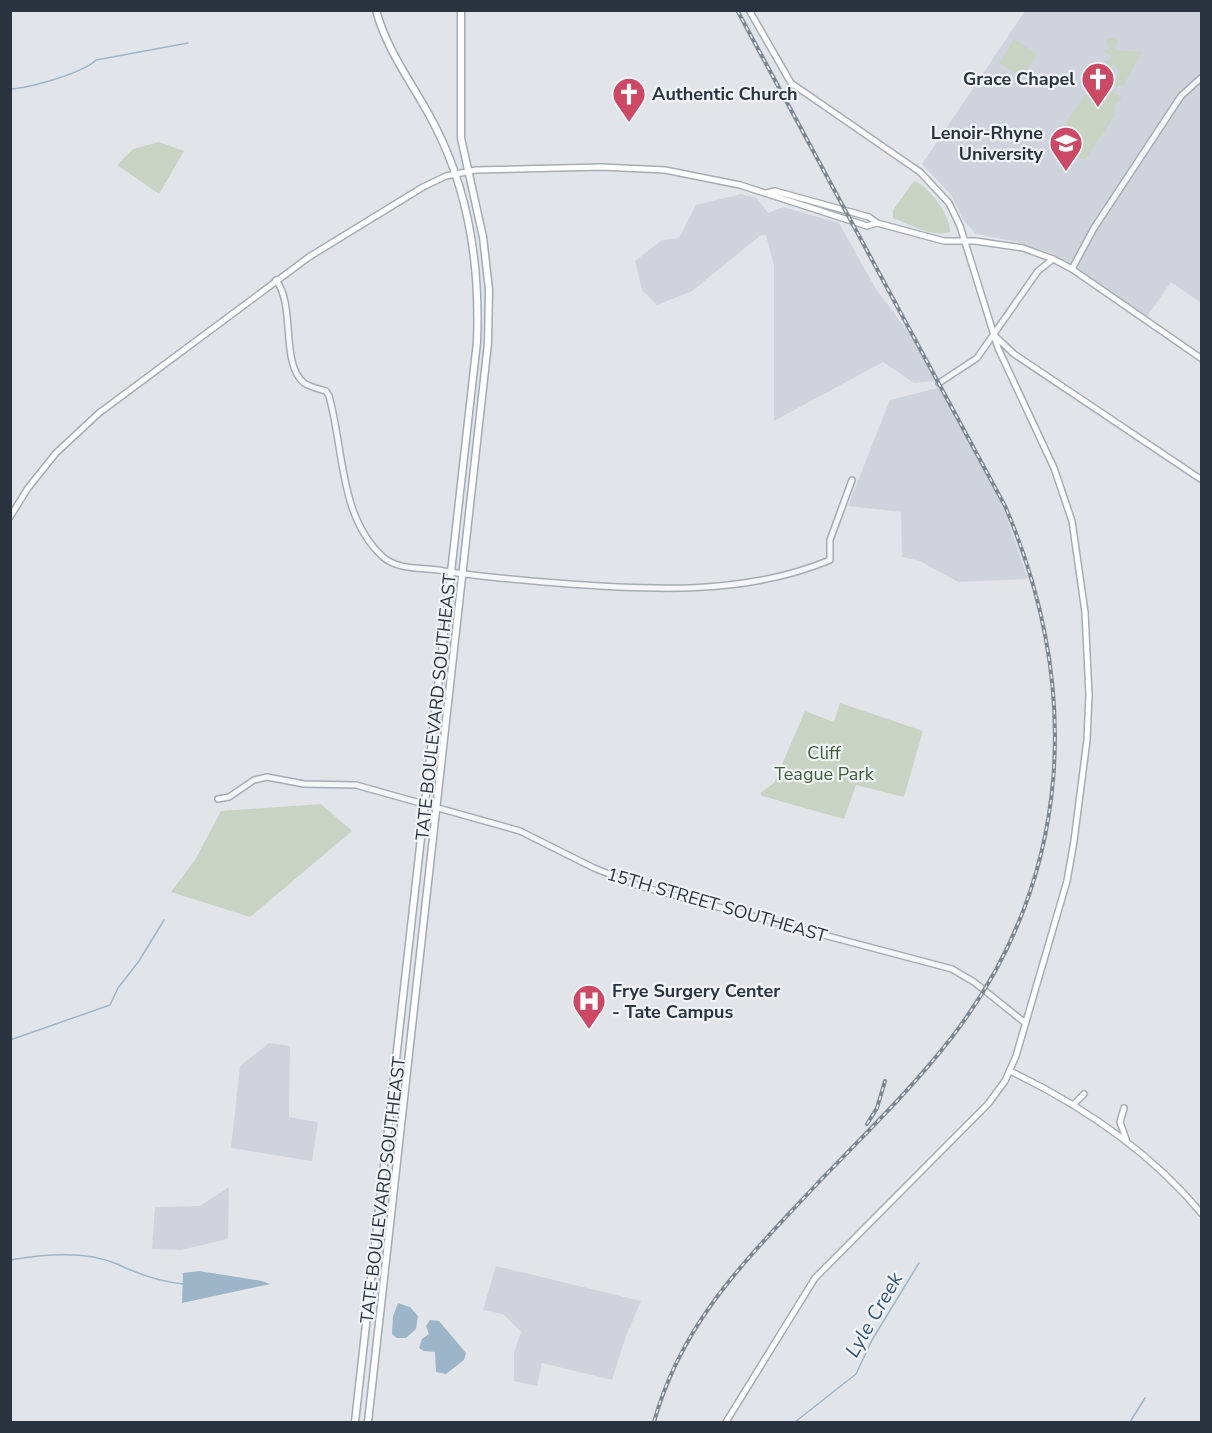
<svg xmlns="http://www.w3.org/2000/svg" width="1212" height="1433" font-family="'Nunito Sans',sans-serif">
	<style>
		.built { fill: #cfd4dc }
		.green { fill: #c8d3c3 }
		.water { fill: #9db5c9 }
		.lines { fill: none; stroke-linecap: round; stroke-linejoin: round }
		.stream { stroke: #9db5c9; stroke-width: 1.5 }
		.tertiary-casing { stroke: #a6acb4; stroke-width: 8 }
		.secondary-casing { stroke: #a6acb4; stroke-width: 8 }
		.primary-casing { stroke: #a1aab5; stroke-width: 9 }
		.tertiary { stroke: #f4f6f8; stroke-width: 5 }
		.secondary { stroke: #fff; stroke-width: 5 }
		.primary { stroke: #fff; stroke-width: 6 }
		.rail-casing { stroke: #7b8693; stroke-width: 4 }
		.rail { stroke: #f1f4f7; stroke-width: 1.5; stroke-dasharray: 4.5; stroke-linecap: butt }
		.labels { text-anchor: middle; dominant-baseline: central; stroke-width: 4.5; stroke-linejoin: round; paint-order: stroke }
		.poi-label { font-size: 18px; font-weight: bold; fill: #2a3441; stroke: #f1f4f7; text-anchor: end }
		.street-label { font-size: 18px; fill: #2a3441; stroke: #f1f4f7 }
		.park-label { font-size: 18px; fill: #415d37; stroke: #f1f4f7 }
		.water-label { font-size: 20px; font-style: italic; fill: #345674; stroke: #f1f4f7 }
	</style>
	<rect width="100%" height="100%" fill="#e1e5ea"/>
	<path class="built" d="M1025,11H1201V303L1171,282L1146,318L1053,254L1018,242L976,234L965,222L951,195L922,164Z
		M741,194L757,198L768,213L783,207L839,223L876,289L911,336L936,381L914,383L883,362L774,421V266L766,235H761L692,291L657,305L642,290L635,261L662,240L679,238L696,205Z
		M941,387L1004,510L1028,579L958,582L920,561L902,557L901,512L848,506L890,400Z
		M269,1043L290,1046L289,1117L318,1122L312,1161L231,1148L240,1066Z
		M229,1187L228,1239L181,1250L152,1249L155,1207L200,1206Z
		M496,1266L641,1301L626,1336L612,1380L542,1363L537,1386L514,1381V1353L521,1332L503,1314L483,1310Z"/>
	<path class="green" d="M1112,38L1118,41L1115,50L1142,52L1123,86L1106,87L1120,74L1115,65L1110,67L1104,85L1102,69L1111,56L1102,50H1109L1106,40Z
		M1014,39L1037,54L1022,78L999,63Z
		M1098,82L1122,98L1114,106L1115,116L1084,161L1072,151L1082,134L1064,125L1087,92L1090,94Z
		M159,142L184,151L159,194L117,165L133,149Z
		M914,181C929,186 951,216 950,232C934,238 908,224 893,218V210Z
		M840,703L923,731L904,797L856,785L844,819L762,796L760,793L774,783L805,711L834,722Z
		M321,804L352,831L250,917L171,892L195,860L221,811Z"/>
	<path class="water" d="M199,1271L262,1281L270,1284L182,1303L183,1273Z
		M398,1303L410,1307L418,1316L416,1329L406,1338H397L392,1334L393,1316Z
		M430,1320L439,1321L466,1353L464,1360L446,1374L436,1372L435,1352L424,1351L419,1348L422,1339L429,1334L426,1326Z"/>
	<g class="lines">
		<path class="stream" d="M10,89C30,88 83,73 96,60L188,43
			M10,1040L110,1005L118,988L139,961L164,920
			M10,1260C44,1254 85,1250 117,1264C138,1274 160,1282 184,1284
			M795,1422L856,1374L872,1340L919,1263
			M1130,1422L1145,1398"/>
		<defs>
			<path id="tertiary" d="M1072,269L1094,228L1181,96L1202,77
				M276,280C296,306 280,363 304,383C310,387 319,389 326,391L329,396C344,449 339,517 383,557C399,571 424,567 444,571C481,577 519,580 557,583C647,590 744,596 830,560V540L852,480
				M939,383L977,358L1038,271L1053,259
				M218,799L229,797L254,780L267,777L304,784L356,785L520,831L594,868L639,886L952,969L974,982L1024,1022"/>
			<path id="secondary" d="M766,193L775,191L869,217L877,223
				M995,336L1014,354L1202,480
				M10,517L28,488L56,453L99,413L309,257L423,187L446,176L476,170L601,167L665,170L740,185L867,226L877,223L944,241H975L1023,248L1053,259L1072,269L1202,359
				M1010,1071C1083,1106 1150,1151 1202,1214
				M1074,1104L1084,1094
				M1124,1108L1120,1122L1126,1139
				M726,1422L815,1278L988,1104L1005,1081L1016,1056L1067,881L1074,841L1087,740L1089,695L1085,612L1072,521L1054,468L998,348L960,226L949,203L920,172L791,83L749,10"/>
			<path id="primary" d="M355,1422L477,342C480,268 469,191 434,124C415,87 387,52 376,10
				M368,1422L488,343L489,290L483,237L461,138V10"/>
		</defs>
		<use href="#tertiary" class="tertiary-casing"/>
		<use href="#secondary" class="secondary-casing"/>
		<use href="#primary" class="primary-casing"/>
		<use href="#tertiary" class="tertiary"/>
		<use href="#secondary" class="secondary"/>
		<use href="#primary" class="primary"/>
		<defs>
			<path id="rail" d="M867,1124L877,1108L885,1081
				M654,1422C682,1321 747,1259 816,1185C862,1137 911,1090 952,1037C1074,878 1082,686 1005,506L737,10"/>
		</defs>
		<use href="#rail" class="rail-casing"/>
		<use href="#rail" class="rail"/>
	</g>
	<defs>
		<symbol id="church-pin" viewBox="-11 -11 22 30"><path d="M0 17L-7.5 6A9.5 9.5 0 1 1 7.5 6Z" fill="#cc4966" stroke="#f1f4f7"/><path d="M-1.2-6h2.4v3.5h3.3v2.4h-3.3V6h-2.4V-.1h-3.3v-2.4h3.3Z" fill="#fff"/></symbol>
		<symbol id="university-pin" viewBox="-11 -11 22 30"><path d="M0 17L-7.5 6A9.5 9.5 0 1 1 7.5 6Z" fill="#cc4966" stroke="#f1f4f7"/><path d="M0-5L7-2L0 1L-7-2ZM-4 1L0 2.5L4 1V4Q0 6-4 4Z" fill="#fff"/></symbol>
		<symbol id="hospital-pin" viewBox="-11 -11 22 30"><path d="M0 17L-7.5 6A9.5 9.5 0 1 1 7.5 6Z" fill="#cc4966" stroke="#f1f4f7"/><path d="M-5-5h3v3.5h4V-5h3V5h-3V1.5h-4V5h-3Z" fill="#fff"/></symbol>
	</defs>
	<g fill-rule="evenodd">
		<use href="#church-pin" x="1079" y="60" width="38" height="52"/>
		<use href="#church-pin" x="610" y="75" width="38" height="52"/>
		<use href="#university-pin" x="1047" y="124" width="38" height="52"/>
		<use href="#hospital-pin" x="570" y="982" width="38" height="52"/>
	</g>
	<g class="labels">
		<g class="poi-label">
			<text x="1075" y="79">Grace Chapel</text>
			<text x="652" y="94" text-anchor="start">Authentic Church</text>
			<text x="1043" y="133">Lenoir-Rhyne<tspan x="1043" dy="21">University</tspan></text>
			<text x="612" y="991" text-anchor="start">Frye Surgery Center<tspan x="612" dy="21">- Tate Campus</tspan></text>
		</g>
		<g class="street-label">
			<text transform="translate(436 707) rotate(-84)">TATE BOULEVARD SOUTHEAST</text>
			<text transform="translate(717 905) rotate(16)">15TH STREET SOUTHEAST</text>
			<text transform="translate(383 1190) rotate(-83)">TATE BOULEVARD SOUTHEAST</text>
		</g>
		<g class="park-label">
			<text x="824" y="753">Cliff<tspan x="824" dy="21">Teague Park</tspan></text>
		</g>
		<g class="water-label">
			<text transform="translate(874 1315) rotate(-60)">Lyle Creek</text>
		</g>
	</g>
	<rect width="1212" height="1433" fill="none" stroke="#2a3441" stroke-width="24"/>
</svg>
